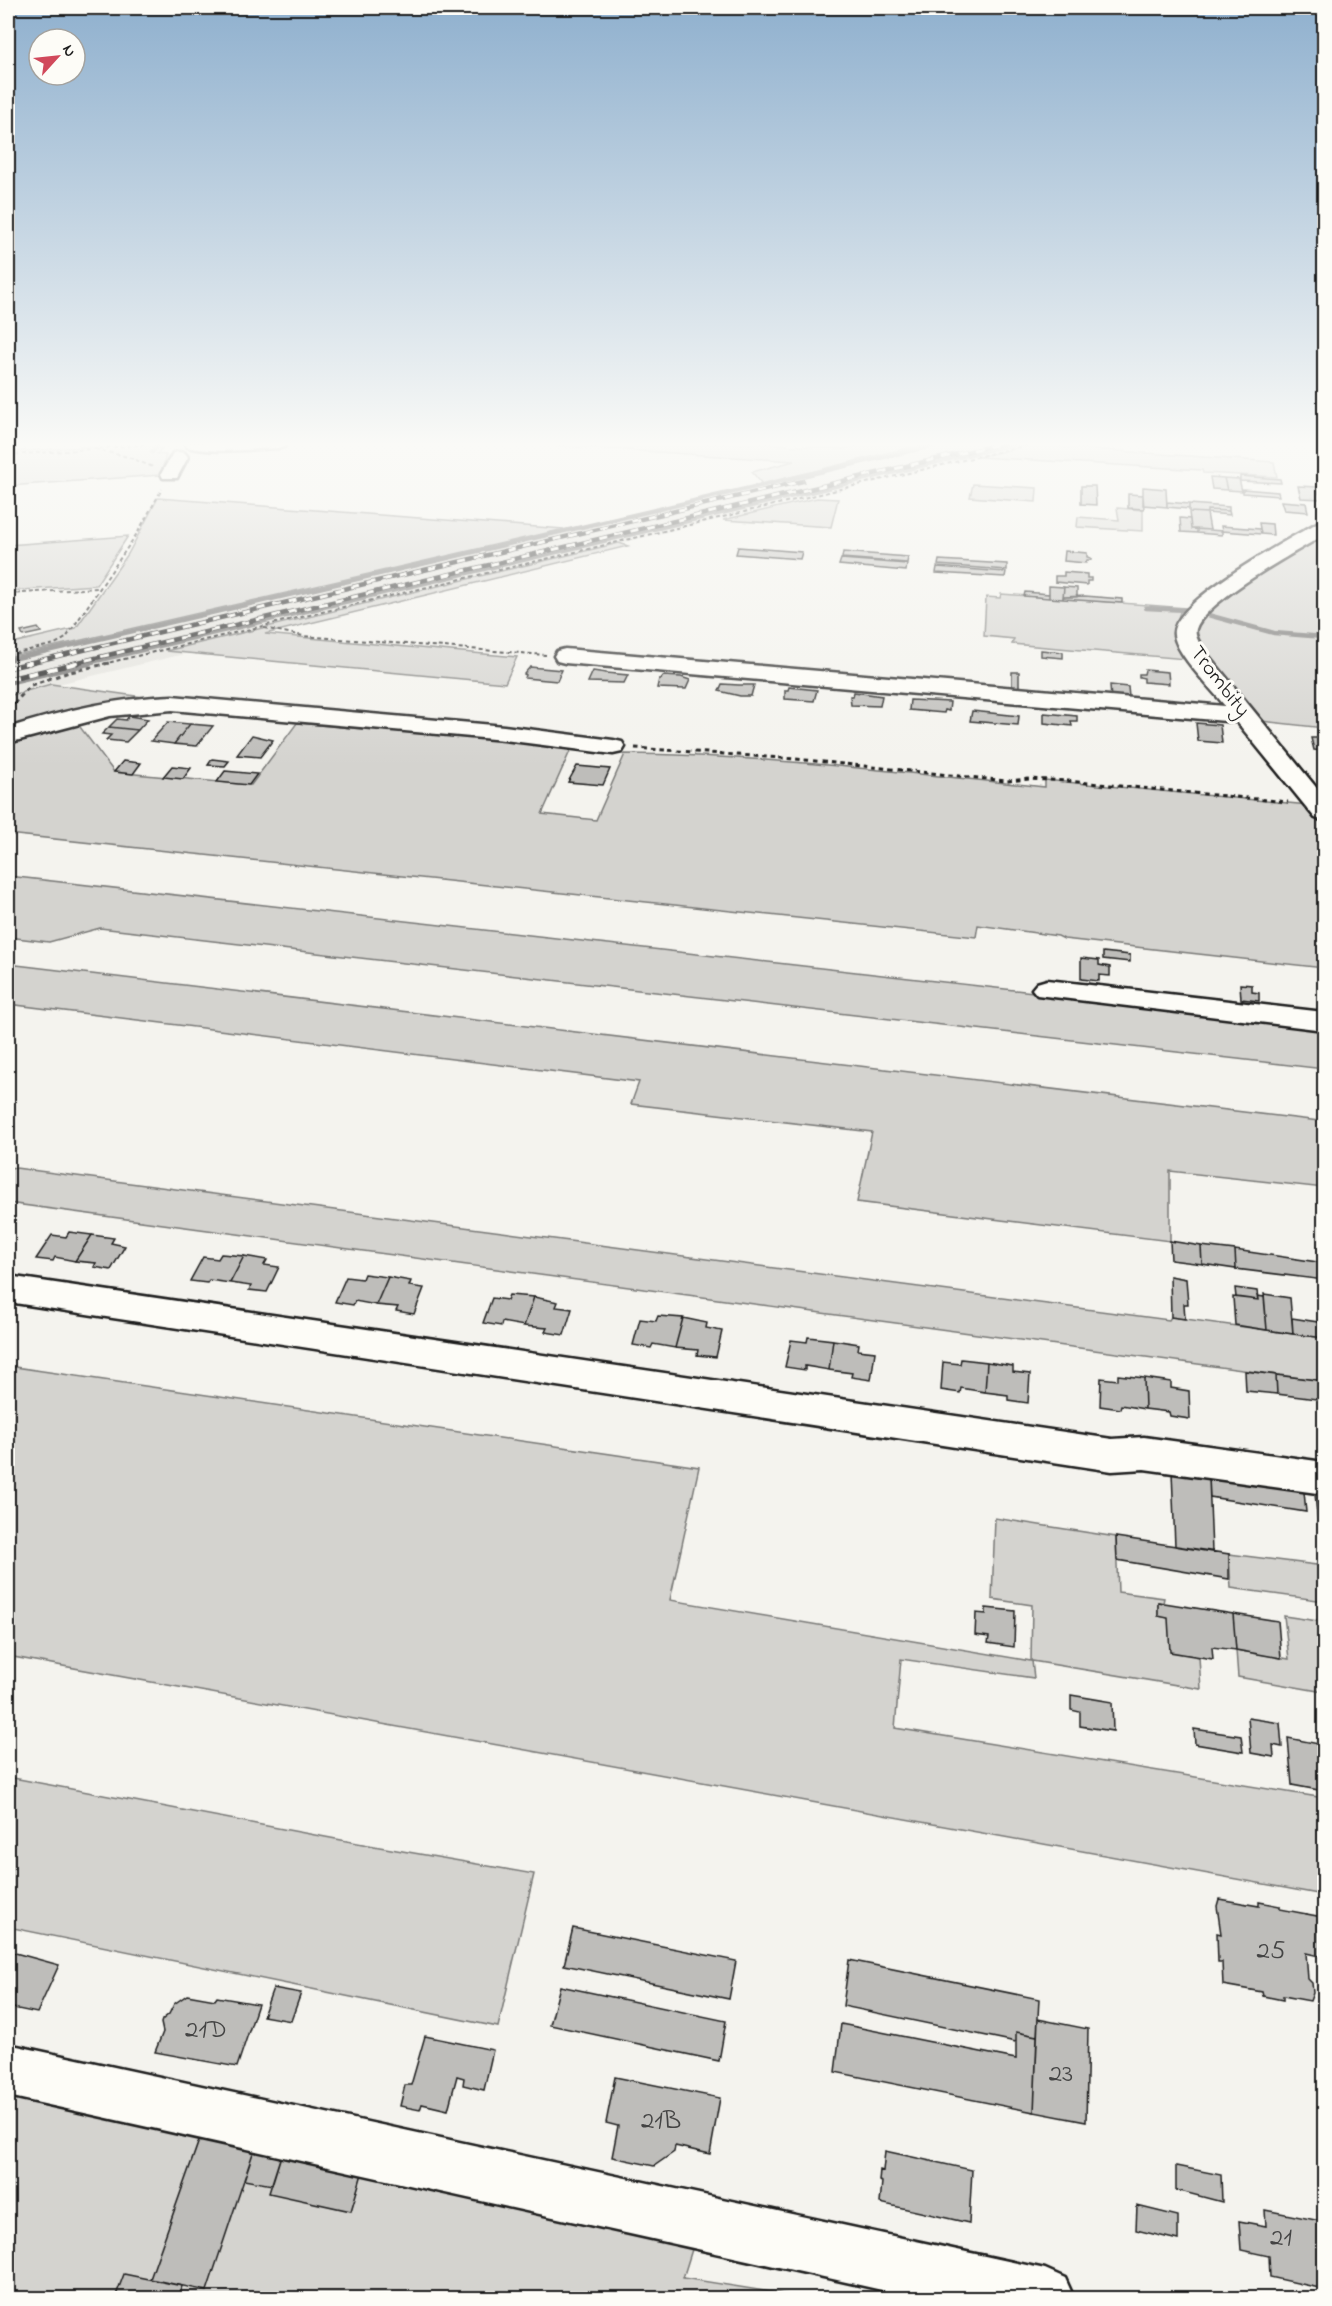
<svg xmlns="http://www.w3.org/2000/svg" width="1332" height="2306" font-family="'Indie Flower',sans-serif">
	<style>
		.built { fill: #e4e3de }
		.green { fill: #d4d3cf; stroke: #787876; stroke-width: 1.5 }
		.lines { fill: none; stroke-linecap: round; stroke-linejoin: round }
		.stream-far1 { stroke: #72716f; stroke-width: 4.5 }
		.stream { stroke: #72716f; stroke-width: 6 }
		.building { fill: #bebdba; stroke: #1c1c1c; stroke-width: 1.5 }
		.minor-casing { stroke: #1c1c1c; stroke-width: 5 }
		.path-far1 { stroke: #1c1c1c; stroke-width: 2; stroke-dasharray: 4 3; stroke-linecap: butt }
		.path { stroke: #1c1c1c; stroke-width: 3; stroke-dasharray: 4.5 4; stroke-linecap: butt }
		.minor { fill: #fdfcf7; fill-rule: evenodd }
		.rail-far1-casing { stroke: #1c1c1c; stroke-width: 4.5 }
		.rail-casing { stroke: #1c1c1c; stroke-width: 5 }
		.rail-far1 { stroke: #fdfcf7; stroke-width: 3; stroke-dasharray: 8; stroke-linecap: butt }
		.rail { stroke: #fdfcf7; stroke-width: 4; stroke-dasharray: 10; stroke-linecap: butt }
		.labels { text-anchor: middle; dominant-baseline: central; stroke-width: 6; stroke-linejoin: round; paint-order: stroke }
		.far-street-label { font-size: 22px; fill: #1c1c1c; stroke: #fdfcf7 }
		.near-number-label { font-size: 27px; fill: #444 }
	</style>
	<rect width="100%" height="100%" fill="#f4f3ee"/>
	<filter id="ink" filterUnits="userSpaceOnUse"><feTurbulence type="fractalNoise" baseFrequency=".0167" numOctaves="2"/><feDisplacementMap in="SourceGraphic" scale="12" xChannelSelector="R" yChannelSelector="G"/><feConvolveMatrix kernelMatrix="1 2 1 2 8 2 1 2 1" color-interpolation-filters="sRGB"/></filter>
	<g filter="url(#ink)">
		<path class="built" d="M928,443H1040L169,651L184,654L8,696V644L76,628L85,613L98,609L145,625L762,484Z"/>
		<path class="green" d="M139,443H166L157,454L166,455L161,475L8,486V452Z
			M520,443H759L843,449L869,443H928L762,484L752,472L794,461Z
			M1040,443H1057L1055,444L1061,447L1274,462L1277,477L1203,473L1202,470L978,457Z
			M973,484L1037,488L1036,502L970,497Z
			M158,498L564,529L8,657V644L76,628L128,554Z
			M817,498L838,499L831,527L723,520Z
			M1117,508L1143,510V531L1077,527L1078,517L1119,520Z
			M1324,533V569L1322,571L1324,573V728L1261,721L1200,651L1195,630L1197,620L1239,584Z
			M128,536L96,585L8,591V545Z
			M619,543L628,546L265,634L517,657L505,683L166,651Z
			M1001,594L1187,608L1180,612L1174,630L1186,659L1012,644L1014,639L984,636L986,597L1000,598Z
			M51,684L150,698L8,731V696Z
			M77,723L114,772L251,785L297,723L362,729L370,725L541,742L571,749L542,814L596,820L625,754C765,755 905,773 1045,787V780L1309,805L1324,827V968L1064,939L1058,936L978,925L976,937L8,834V740Z
			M8,876L1324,1025V1069L100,928L49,942L8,937Z
			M8,964L1319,1121L1324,1164V1188L1170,1171V1241L857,1202L872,1132L631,1104L639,1082L8,1004Z
			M8,1167L1169,1320L1171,1317L1324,1338V1381L8,1203Z
			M8,1366L699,1467L670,1600L1031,1661L1032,1605L992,1599L995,1518L1116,1537L1118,1592L1164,1598L1163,1603L1158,1602V1616L1168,1618L1199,1657L1201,1689L1032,1661L1034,1678L901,1659L895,1728L1324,1798V1895L8,1656Z
			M1229,1554L1324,1566V1601L1231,1588Z
			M1284,1616L1324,1622V1692L1238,1677L1236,1650L1289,1659Z
			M8,1777L368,1845L534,1874L498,2027L8,1927Z
			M8,2083L694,2243L683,2278L809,2298H8Z"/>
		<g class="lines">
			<path class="stream-far1" d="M152,452L159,443
				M1146,608L1186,610
				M1208,615L1274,633L1324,637
				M8,660L944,443
				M83,664L1017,443"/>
			<path class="stream" d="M8,682L89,663"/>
		</g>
		<path class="building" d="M1240,476L1280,479L1281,483L1240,481Z
			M1210,477L1224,478L1227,490L1212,489Z
			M1224,478L1239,479L1242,491L1227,490Z
			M1081,486H1095L1096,505L1081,504Z
			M1298,486L1317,487L1321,499L1301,498Z
			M1143,487L1166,489L1167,507L1143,505Z
			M1243,489L1278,492L1279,496L1243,493Z
			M1128,494L1143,495L1144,509L1128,508Z
			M1281,501L1306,503L1308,512L1284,510Z
			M1167,502L1189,504V509L1167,507Z
			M1189,504L1229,507V511L1207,510V513L1189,512Z
			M1207,510L1229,511L1230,515L1207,513Z
			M1189,512L1207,513L1210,530L1191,529Z
			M1180,518L1190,519L1191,529H1197V533L1181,532Z
			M1259,523L1272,524L1273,535L1261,534Z
			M1221,526L1260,529L1261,534L1222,531Z
			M1197,529L1222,531V535L1197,533Z
			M738,547L802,552L800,559L736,554Z
			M1065,551L1087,553V557L1091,558V560H1087L1086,563L1064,561Z
			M843,552L908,557L907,563L842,558Z
			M841,559L907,564L906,571L839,565Z
			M939,560L1007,564V570L938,565Z
			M937,567L1006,572L1005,577L936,573Z
			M1064,572L1087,574V578H1091V581H1087V585L1055,582V576H1064Z
			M1049,586L1064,587L1063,599L1049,598Z
			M1064,587L1077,588V597H1063Z
			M1025,592L1049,594V598L1024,596Z
			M1085,596L1122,599V603L1063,599V597Z
			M38,628L41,632L23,636L21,632Z
			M1041,650L1063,652V658L1041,656Z
			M530,667L562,670L557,681L525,678L526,675L524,674Z
			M1145,670L1168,672L1169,684L1144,682V678L1139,677V674H1144Z
			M593,671L606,673L628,675L624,683L588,682Z
			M1012,672H1019V688L1012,687Z
			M663,676L681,677L690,680L686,689L657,688L659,679H661Z
			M722,684L739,685H754L751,696H740L719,691Z
			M1110,685L1128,687L1129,697L1150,699L1151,704L1111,700Z
			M789,687L817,690L814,701L785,699V690H788Z
			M854,692L882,696L880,706L851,705L850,696H853Z
			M910,700L950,702L949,711L945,710L944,713L909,710Z
			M972,711L1019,716L1018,725L970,721Z
			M1044,713L1077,716V721H1071L1072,726L1044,723Z
			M129,716L148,719L138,730L109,727L117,719L126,720Z
			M168,722L190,724L174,744L151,741Z
			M1196,723L1220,725L1222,743L1198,741Z
			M190,724L213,726L197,746L174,744Z
			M109,727L138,730L126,742L106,740L111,735L102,734Z
			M252,735L273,740L260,757L237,755Z
			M1311,738H1324V751L1314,750Z
			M212,759L229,761L225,766L208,765Z
			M123,761L141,763L133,774L114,772Z
			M172,766L191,768L183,779L163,777Z
			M577,766L610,769L603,785L568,782Z
			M225,771L257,774L249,785L217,782Z
			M1103,952L1130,955V962L1103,959Z
			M1081,958L1099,960V965L1110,967V976L1099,975V981L1081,979Z
			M1240,984L1252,985V992L1259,993V1001L1241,999Z
			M69,1232L92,1235L75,1261L55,1257L53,1261L36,1259L52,1235L66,1237Z
			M92,1235L114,1238L111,1243L125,1246L111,1270L94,1267L96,1263L75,1261Z
			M1170,1241L1201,1246L1202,1264L1171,1260Z
			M1201,1246L1235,1250L1236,1269L1202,1264Z
			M1235,1250L1324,1263V1280L1236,1269Z
			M221,1254L244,1256L230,1283L209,1280L207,1283L190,1281L203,1257L218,1259Z
			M244,1256L267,1260L264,1265L279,1267L267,1292L249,1290L251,1286L230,1283Z
			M364,1274L388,1277L376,1305L355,1301L353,1305L335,1302L346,1277L362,1279Z
			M1170,1276L1186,1279L1188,1304H1184L1185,1319L1171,1317Z
			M388,1277L411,1281L409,1286L424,1288L414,1314L396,1311L398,1307L376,1305Z
			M1235,1288L1257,1291L1258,1300L1236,1297Z
			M1264,1294L1290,1298L1293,1334L1267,1330Z
			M509,1295L534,1297L524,1326L502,1322L501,1326L483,1323L492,1298L507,1300Z
			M1257,1296L1264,1297L1267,1330L1235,1325L1233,1297L1258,1300Z
			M534,1297L558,1302L556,1307L572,1309L564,1335L545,1332L547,1328L524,1326Z
			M658,1316L683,1318L675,1348L653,1344L651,1348L633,1345L640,1319L656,1321Z
			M683,1318L707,1323L706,1328L722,1331L716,1357L697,1355L698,1350L675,1348Z
			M1292,1318L1324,1323V1338L1293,1334Z
			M808,1337L833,1340L829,1370L805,1366V1370L785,1367L791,1340L807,1342Z
			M833,1340L859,1344L858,1350L875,1352L871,1380L851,1377L852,1373L829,1370Z
			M961,1359L987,1362L985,1392L961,1388L960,1393L941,1390L943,1362L960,1364Z
			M987,1362L1013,1366V1372L1030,1374L1028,1403L1008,1400V1395L985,1392Z
			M1245,1371L1276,1375L1277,1394L1246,1391Z
			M1118,1375L1144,1378L1145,1409L1121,1405L1120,1409L1100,1406L1101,1378L1118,1380Z
			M1276,1375L1324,1381V1400L1277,1394Z
			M1144,1378L1171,1382V1388L1189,1391L1190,1419L1170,1416L1169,1412L1145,1409Z
			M1172,1472L1209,1478L1212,1552L1175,1546Z
			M1209,1478L1304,1492L1306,1512L1210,1497Z
			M1315,1494L1324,1495V1533L1319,1532Z
			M1116,1537L1229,1554V1579L1117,1560Z
			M1158,1602L1233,1614L1236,1650L1212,1647L1213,1659L1170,1652L1168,1618L1158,1616Z
			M986,1608L1015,1611L1014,1647L988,1643L989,1637L975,1635L976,1613L986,1614Z
			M1233,1614L1278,1621L1281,1658L1236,1650Z
			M1071,1695L1112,1702L1113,1731L1080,1726V1712L1071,1710Z
			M1248,1718L1280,1723L1282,1747L1273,1745L1274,1757L1251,1753Z
			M1194,1729L1241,1736L1243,1752L1195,1744Z
			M1288,1738L1324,1745V1791L1292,1785Z
			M1219,1899L1259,1906V1902L1280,1906V1909L1322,1917L1324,1957L1306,1953L1308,1979L1312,1983L1313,1993L1310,2001L1283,1996V2000L1263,1996L1262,1992L1223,1985L1222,1962H1218L1217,1933L1221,1934L1217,1906Z
			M573,1928L736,1961L729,1999L564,1965Z
			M8,1951L59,1965L37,2013L8,2007Z
			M849,1960L1039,1999L1037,2036L1016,2032V2042L843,2006Z
			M560,1986L726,2021L719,2061L550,2025Z
			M273,1988L301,1993L291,2021L263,2016Z
			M187,1995L215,2000L217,1997L258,2004L237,2067L155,2052L163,2032L161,2023L162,2020L169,2014L174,2004Z
			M1038,2019L1088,2029L1086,2122L1034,2112Z
			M841,2024L1016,2059V2032L1037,2036L1034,2112L835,2072Z
			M425,2036L493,2050L484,2090L463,2085L464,2078L457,2076L448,2110L422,2104L420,2110L400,2106L405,2085H411Z
			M615,2077L720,2098L710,2154L675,2146L674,2152L654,2166L612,2157L618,2126L606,2123Z
			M202,2132L256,2144L207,2291L150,2279Z
			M256,2144L283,2149L272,2185L244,2180Z
			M283,2149L364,2167L351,2211L269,2193Z
			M885,2151L972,2170L969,2223L880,2203L882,2182L879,2181L880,2170L883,2171Z
			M1176,2166L1221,2175L1222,2202L1176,2190Z
			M1137,2206L1178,2216V2240L1136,2230Z
			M1265,2210L1321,2221L1324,2289L1270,2277L1269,2256L1241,2250L1239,2221L1266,2226Z
			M124,2274L182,2286L178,2298H115Z"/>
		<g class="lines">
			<defs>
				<path id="minor" d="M184,443H287L284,447L278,448C248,449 216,454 187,447Z
					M179,452L185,453L188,457L177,478H163L161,474L173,453Z
					M1324,521V535C1297,551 1205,601 1196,629C1194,636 1200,644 1204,650L1324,797V821L1315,818L1237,722L565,663L557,661L554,656L557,651L565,649L1225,706C1212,689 1177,656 1174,635C1169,603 1291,538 1317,523Z
					M172,696L504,726L613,740L622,742L625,747L622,752L613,754L504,740L172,710L110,716L8,743V728C61,711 115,698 172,696Z
					M1047,980L1324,1012V1030L1037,995L1032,989L1037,983Z
					M8,1276L1112,1439L1144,1437L1324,1462V1494L1144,1469L1112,1471L8,1302Z
					M8,2044L1045,2269L1065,2278L1074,2298H918L8,2096Z"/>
			</defs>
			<use href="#minor" class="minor-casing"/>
			<path class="path-far1" d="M95,449L128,457L153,467
				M8,455L145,445
				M9,594L98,588
				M264,628L303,636L546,655
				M8,655L55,644L66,638L138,532L162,489
				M103,664L1035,443"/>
			<path class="path" d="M8,710L31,685L66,673L109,663
				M635,748L796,759L1007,781L1029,779L1068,781L1288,802"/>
			<use href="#minor" class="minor"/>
			<defs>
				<path id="rail-far1" d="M24,664L803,481
					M70,664L1004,443"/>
				<path id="rail" d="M8,668L30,663
					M8,679L77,663"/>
			</defs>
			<use href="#rail-far1" class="rail-far1-casing"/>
			<use href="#rail" class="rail-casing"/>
			<use href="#rail-far1" class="rail-far1"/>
			<use href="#rail" class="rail"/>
		</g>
	</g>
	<linearGradient id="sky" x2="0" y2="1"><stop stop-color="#8fb0ce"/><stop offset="0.58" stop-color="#fafaf7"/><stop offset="1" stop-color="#fafaf7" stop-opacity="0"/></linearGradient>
	<rect width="1332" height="766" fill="url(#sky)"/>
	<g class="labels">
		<g class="far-street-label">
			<text transform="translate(1219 682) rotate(52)">Trombity</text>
		</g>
		<g class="near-number-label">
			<text x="1271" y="1951">25</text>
			<text x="206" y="2030">21D</text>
			<text x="1061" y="2074">23</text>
			<text x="661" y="2121">21B</text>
			<text x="1281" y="2238">21</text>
		</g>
	</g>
	<rect width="1332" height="2306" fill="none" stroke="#fdfcf7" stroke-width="30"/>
	<rect x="15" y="15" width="1302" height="2276" fill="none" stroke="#1c1c1c" stroke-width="2" filter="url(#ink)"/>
	<g transform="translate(57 57) rotate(63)"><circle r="28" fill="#fdfcf7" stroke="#a3a29f" stroke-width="1.5"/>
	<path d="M0-4.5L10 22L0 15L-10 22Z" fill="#d1495b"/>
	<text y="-9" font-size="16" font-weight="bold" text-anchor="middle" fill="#1c1c1c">N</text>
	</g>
</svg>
